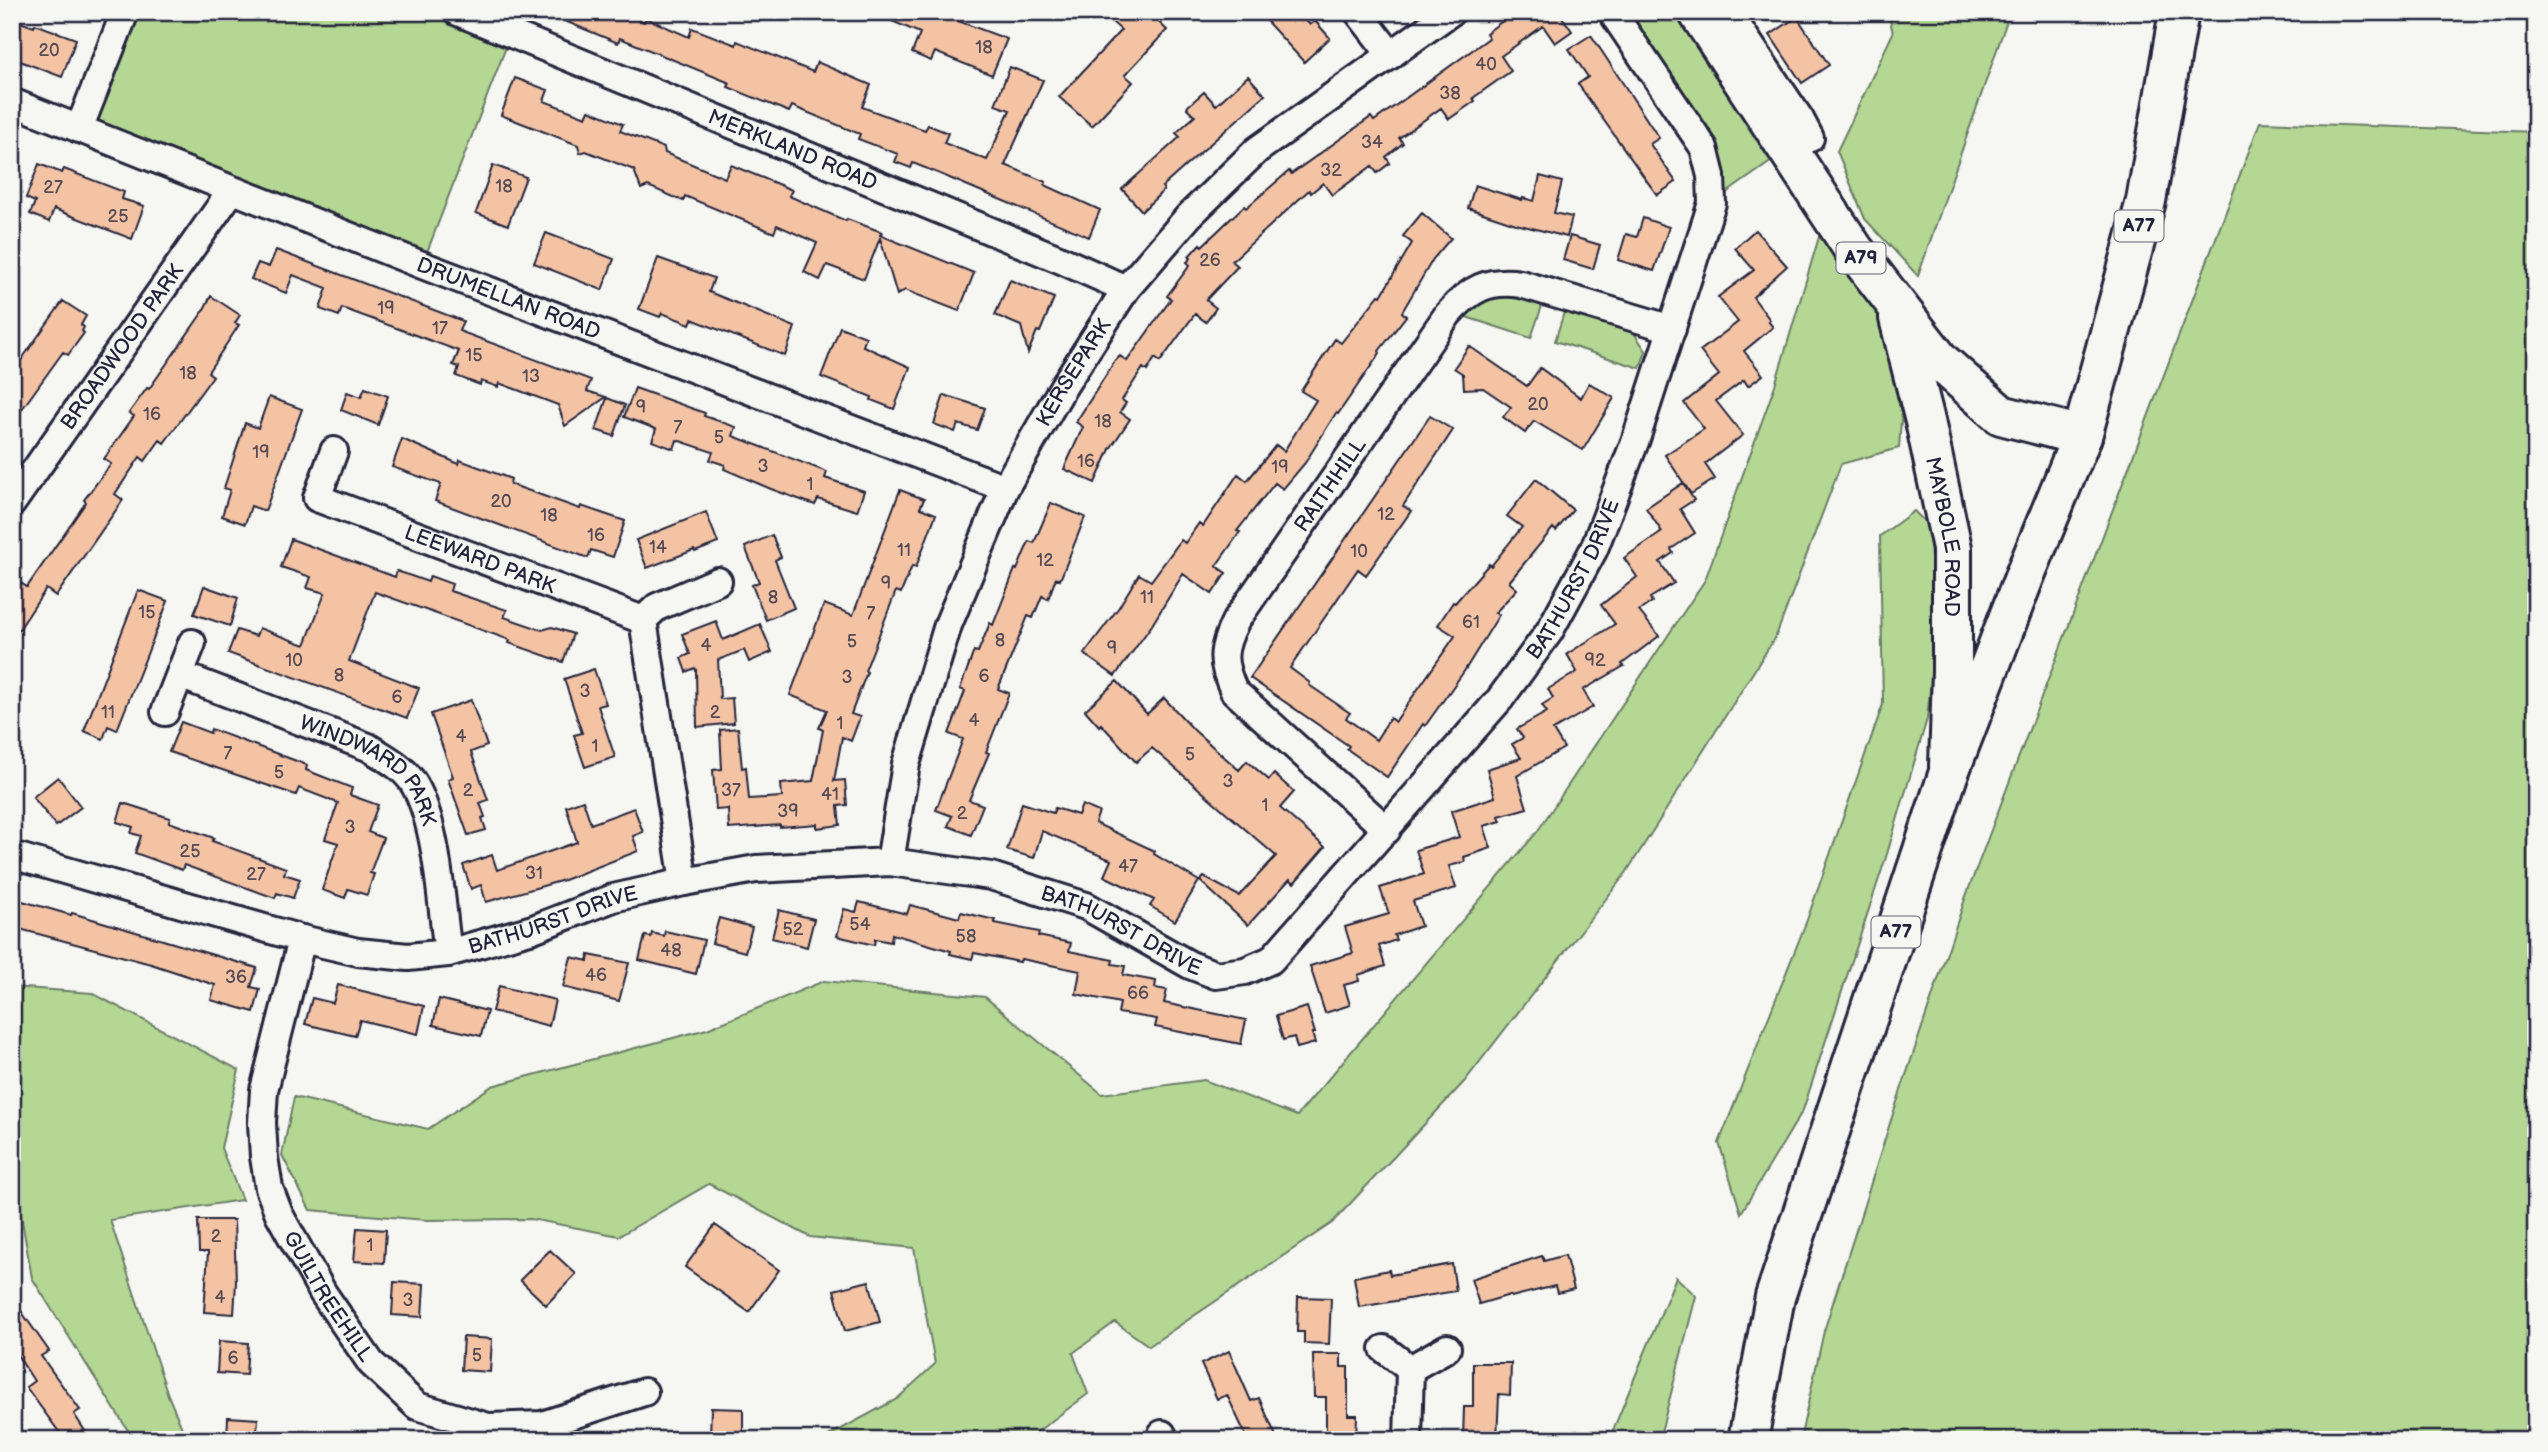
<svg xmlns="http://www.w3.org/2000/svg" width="2548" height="1452" font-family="'Balsamiq Sans',sans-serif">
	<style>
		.green { fill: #b4d893; stroke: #6b7d67; stroke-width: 2 }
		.building { fill: #f4c3a4; stroke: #22223b; stroke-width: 2 }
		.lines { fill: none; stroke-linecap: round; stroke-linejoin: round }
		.minor-casing { stroke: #22223b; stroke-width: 32 }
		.primary-casing { stroke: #22223b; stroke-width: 44 }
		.trunk-casing { stroke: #22223b; stroke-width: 44 }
		.minor { stroke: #f6f6f2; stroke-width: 26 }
		.primary { stroke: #f6f6f2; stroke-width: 38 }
		.trunk { stroke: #f6f6f2; stroke-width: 38 }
		.labels { text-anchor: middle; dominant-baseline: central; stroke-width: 7; stroke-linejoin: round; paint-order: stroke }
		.number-label { font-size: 18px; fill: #564a55 }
		.shield { fill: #f6f6f2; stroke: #626272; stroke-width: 2 }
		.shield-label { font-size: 19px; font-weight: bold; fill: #22223b }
		.street-label { font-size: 21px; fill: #22223b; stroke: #f6f6f2 }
	</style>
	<rect width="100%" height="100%" fill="#f6f6f2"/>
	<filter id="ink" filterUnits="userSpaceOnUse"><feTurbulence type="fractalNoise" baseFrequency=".0143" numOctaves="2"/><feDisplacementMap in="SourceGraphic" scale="14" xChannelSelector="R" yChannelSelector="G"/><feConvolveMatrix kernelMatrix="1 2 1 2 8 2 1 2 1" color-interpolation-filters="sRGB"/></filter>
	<g filter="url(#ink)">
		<path class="green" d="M125,12H458L511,34L422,265L79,129Z
			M1612,12H1698L1789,149L1712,203L1711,176Z
			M1888,12H2010L1918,276L1865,219L1837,151L1893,33Z
			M2260,122L2536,132V1440H1800L1824,1331L1891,1120L1966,896Z
			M1827,210L1896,303L1902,406L1899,448L1841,464L1776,636L1626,873L1464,1082L1332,1223L1149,1346L1115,1322L1073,1353L1088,1394L1026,1440H821L897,1399L935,1364L914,1248L810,1237L709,1184L619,1236L531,1219L426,1220L310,1210L282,1155L294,1097L428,1129L492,1086L707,1029L824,981L985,997L1102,1094L1204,1080L1297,1116L1537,832L1705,580L1775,385Z
			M1526,294L1544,300L1531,338L1463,316C1485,294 1497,295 1526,294Z
			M1566,306L1630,327L1646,351L1640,368L1555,341Z
			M1914,511L1928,525L1937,622L1927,719L1887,854L1803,1110L1741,1213L1719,1143L1807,920L1883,704L1880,536Z
			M12,987L92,993L239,1070L221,1148L242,1200L110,1220L168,1395L187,1440H134L32,1278L17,1192L12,1189Z
			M1676,1277L1696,1296L1659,1440H1609Z"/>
		<path class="building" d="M543,12H623L644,22L646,18L689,37L692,28L736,45L737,41L813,72L817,62L871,85L862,107L925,130L928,125L948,133L944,143L987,160L1010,110L995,105L1010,67L1043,80L1005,165L1046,182L1045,185L1100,210L1089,237L940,174L913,163L911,168L895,162L898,154L858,139L860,134L792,106L789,112L728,87L730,83L620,38L618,43Z
			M871,12H934L1007,39L992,75L935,52L931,61L912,53L920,33Z
			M1121,12H1148L1167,30L1125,75L1133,82L1092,126L1059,97L1121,30L1112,22Z
			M1258,12H1298L1310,25L1315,21L1330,38L1304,62Z
			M1515,12H1563L1560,14L1572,31L1555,43L1543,26L1501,56L1511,71L1473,98L1475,101L1449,119L1441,108L1399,138L1403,143L1386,157L1390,163L1377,173L1372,166L1332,195L1323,183L1311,193L1309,190L1232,261L1238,266L1206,300L1216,308L1206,322L1195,314L1160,362L1155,358L1147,371L1143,368L1122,400L1126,403L1120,412L1130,419L1110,449L1095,483L1064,469L1083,427L1076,422L1115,361L1120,356L1127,361L1171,299L1167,296L1190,265L1187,262L1191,258L1189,256L1200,244L1202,246L1244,206L1246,208L1289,171L1291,174L1371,117L1374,121L1489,38L1486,33Z
			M1797,17L1829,65L1802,83L1770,35Z
			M12,19L34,27L35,24L76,39L62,77L12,58Z
			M1591,35L1659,138L1650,144L1676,182L1657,195L1578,84L1588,77L1569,49Z
			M1248,76L1265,95L1162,187L1164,190L1142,211L1122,189L1180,137L1176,133L1195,116L1187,108L1188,106L1204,92L1216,105Z
			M515,78L548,90L544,101L586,117L589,110L623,124L620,131L664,148L665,153L725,178L731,165L792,190L789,196L846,221L847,219L882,232L880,235L974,273L959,311L905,290L897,295L880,238L864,279L827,265L820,280L804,272L817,243L777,225L774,233L685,196L683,201L648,186L641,189L634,170L586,151L580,153L578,145L501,115Z
			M39,164L62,173L64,169L124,192L122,199L144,206L132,239L54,209L49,222L30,214L35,202L26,198Z
			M493,165L526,177L508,225L476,213Z
			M1540,176L1562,182L1554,213L1572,217L1567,237L1516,224L1468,208L1475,185L1522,200L1523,198L1534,201Z
			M1422,213L1451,238L1433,259L1402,312L1406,316L1379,351L1380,353L1338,414L1336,413L1305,463L1283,489L1275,483L1237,531L1240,532L1216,566L1226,573L1212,594L1183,574L1152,625L1115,676L1084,654L1119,607L1139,574L1151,581L1181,540L1185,543L1199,523L1203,526L1238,474L1247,481L1276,445L1284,451L1316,400L1301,391L1335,339L1341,343L1379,295L1381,296L1412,243L1403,236Z
			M1643,218L1669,227L1654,271L1618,260L1626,234L1637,237Z
			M1755,230L1787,266L1753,297L1770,320L1768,321L1773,327L1744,351L1763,375L1748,386L1744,380L1716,401L1743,435L1705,464L1715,479L1691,494L1665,455L1704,429L1684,403L1719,375L1700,351L1738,322L1718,297L1754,270L1735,248Z
			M546,233L614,259L602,290L534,263Z
			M1570,236L1600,245L1593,269L1563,260Z
			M276,250L463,321L459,331L591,380L587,391L606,397L565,426L558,405L499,383L498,387L481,381L480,385L456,376L459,367L453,365L459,351L342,308L339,316L320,309L327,288L293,275L286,293L251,279L258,263L269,267Z
			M658,258L714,278L709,292L795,327L785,356L692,319L690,324L662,313L660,317L639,309Z
			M1010,280L1054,298L1040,332L1037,331L1028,353L1021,326L995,315Z
			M211,296L240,315L235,323L239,325L208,372L213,376L164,443L160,440L145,461L140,457L115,494L123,500L56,596L46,589L12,640V577L27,587L86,502L84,500L111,464L104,459L134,416L129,413L147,388L149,389L202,313Z
			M63,301L86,316L81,325L84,327L82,331L84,333L68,355L63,352L12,423V373Z
			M840,327L866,337L863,346L910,367L894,409L871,400L872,397L821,377Z
			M1469,346L1527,386L1540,368L1581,398L1589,383L1614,398L1583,450L1534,421L1525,433L1503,417L1511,407L1483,388L1464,389L1463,374L1454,368Z
			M365,388L388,396L378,425L341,410L347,392L361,397Z
			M635,388L705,413L704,416L736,427L733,436L827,472L825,478L864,491L857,511L818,499L815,505L771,489L724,469L725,465L710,460L713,452L677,440L674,449L652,441L656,429L624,417Z
			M944,395L985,408L977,430L958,424L955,432L934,424Z
			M269,397L302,409L265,511L251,506L245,524L222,516L230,490L224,488L245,423L258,428Z
			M607,398L625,405L614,436L596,430Z
			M1430,416L1453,430L1403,506L1411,511L1366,575L1358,569L1290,668L1310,683L1309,685L1350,713L1346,718L1376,740L1390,718L1395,722L1455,636L1438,625L1453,602L1455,603L1489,564L1491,566L1522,527L1507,516L1536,479L1573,510L1556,531L1553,528L1509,582L1517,589L1495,613L1499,615L1465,670L1425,726L1423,724L1387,777L1347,749L1349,746L1250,678Z
			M402,439L459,464L460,460L511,479L510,484L580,509L581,506L625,521L613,557L591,550L588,558L435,501L441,484L392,467Z
			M1683,483L1694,500L1680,509L1695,533L1671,549L1673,553L1660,562L1674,583L1650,598L1652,602L1639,611L1659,636L1622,664L1624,666L1583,690L1593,707L1553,730L1564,748L1517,776L1527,808L1499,816L1501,821L1484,826L1491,848L1464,857L1465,862L1449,866L1456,888L1413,901L1421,926L1394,935L1396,940L1379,946L1385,966L1358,975L1359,981L1344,985L1350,1005L1325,1013L1310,966L1353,953L1345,927L1389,914L1380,888L1424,874L1416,850L1459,837L1451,811L1495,797L1487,769L1521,758L1512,744L1523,738L1517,729L1547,712L1542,705L1553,698L1548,689L1577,672L1567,654L1615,624L1601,605L1637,577L1624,558L1662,532L1646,508Z
			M900,490L924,499L920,508L936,514L916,567L912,566L901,593L896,591L865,671L867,672L851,714L860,717L851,741L842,737L834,781L845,780L847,805L838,806L840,825L817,828V824L780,827V825L729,829L728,809L716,810L713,770L722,769L720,730L738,728L742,768L746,767L749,799L782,797L781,784L813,781L823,730L819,728L827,710L790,695L824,604L853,615Z
			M1051,503L1085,517L1060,580L1056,578L1048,599L1042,596L1033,618L1028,616L998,689L1009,693L986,752L989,753L969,800L983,805L971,835L948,826L952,816L936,810L963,739L949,734L965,691L960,689L974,651L978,652L990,623L993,625L1015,569L1017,570L1029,541L1034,543Z
			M706,512L718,543L695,552L694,550L647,568L636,540Z
			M772,535L781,557L775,560L794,608L766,620L752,585L759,582L745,547Z
			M291,539L395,577L397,571L428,582L430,576L452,584L450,591L507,610L504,617L542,630L552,627L573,634L563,662L509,643L510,640L375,592L349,661L419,688L407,718L228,653L237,630L256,636L259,628L305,645L325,593L307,588L311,577L281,567Z
			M204,586L238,598L230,626L194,614Z
			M138,590L168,601L117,730L108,726L103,739L84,731Z
			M716,621L723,640L760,624L772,652L749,662L744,650L718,660L720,699L732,698L734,723L697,727L696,670L695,668L686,672L681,658L690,654L682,634Z
			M594,669L606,704L598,706L615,757L585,767L574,735L582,733L564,679Z
			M1117,681L1147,714L1164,698L1195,731L1239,770L1247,761L1269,780L1274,774L1294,792L1280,808L1325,847L1294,883L1290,879L1248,925L1200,881L1204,877L1239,896L1276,856L1152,748L1136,762L1101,724L1099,726L1085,710Z
			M471,700L487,746L471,752L488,800L480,803L485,817L482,818L486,830L468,835L448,779L453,777L431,714Z
			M181,722L210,733L211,729L307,765L306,770L352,788L350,795L378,805L368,832L383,838L370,873L374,874L367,895L348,889L345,898L322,890L338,843L325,839L338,803L299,788L296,795L169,752Z
			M58,777L81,807L56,826L33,797Z
			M583,800L591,824L634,808L643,832L633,836L638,851L564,880L486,902L481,885L471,889L463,865L492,855L497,870L577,842L566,806Z
			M123,803L170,818L169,822L214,838L212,841L286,868L284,874L300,879L293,898L277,893L275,898L184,865L182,870L135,853L141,836L131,833L133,827L117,822Z
			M1022,803L1053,813L1055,808L1078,815L1082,805L1099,812L1095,823L1155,851L1154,854L1199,881L1175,921L1150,906L1154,900L1104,876L1111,860L1042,831L1034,858L1007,850Z
			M12,898L71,915L72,913L257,968L251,987L260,989L254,1012L211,1000L215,985L151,964L12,927Z
			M859,902L907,914L910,905L959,918L961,912L995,920V923L1039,932L1038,936L1071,943L1069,951L1113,960L1112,964L1125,966L1123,975L1156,981L1155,988L1167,990L1164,1003L1246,1020L1241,1044L1155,1027L1157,1019L1118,1013L1120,1003L1076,994L1080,971L1021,959L1020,962L974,953L972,959L950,954L951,951L892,934L891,942L875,939L874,945L837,936L844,909L856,912Z
			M779,910L814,919L807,947L772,938Z
			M719,918L752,927L745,952L712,943Z
			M665,931L704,940L696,974L639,960L645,936L651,937L652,933L664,936Z
			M589,955L629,963L619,1001L563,987L571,957L588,961Z
			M338,985L424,1006L418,1034L360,1020L355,1036L305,1024L312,998L333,1003Z
			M499,986L555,1000L549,1026L492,1011Z
			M439,999L487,1011L481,1036L433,1025Z
			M1307,1007L1315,1033H1312L1315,1043L1297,1048L1294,1037L1283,1040L1276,1016Z
			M198,1220H234L236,1282L234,1314L204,1312L208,1252H199Z
			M715,1225L779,1270L749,1312L685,1267Z
			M357,1228L386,1230L384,1263L354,1261Z
			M550,1250L576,1274L546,1305L520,1280Z
			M1565,1255L1574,1289L1557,1293L1555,1286L1511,1297L1510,1295L1479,1304L1471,1279L1542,1256L1544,1261Z
			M1452,1264L1456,1291L1359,1307L1354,1277L1389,1270L1390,1275Z
			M869,1281L880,1322L845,1331L834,1290Z
			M394,1282L424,1284L422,1317L392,1315Z
			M1298,1297L1331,1298L1329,1344L1304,1343V1332H1297Z
			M12,1298L49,1351L41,1356L80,1410L74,1414L91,1440H65L26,1387L34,1381L12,1347Z
			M463,1337L492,1339L490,1372L461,1370Z
			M219,1341L248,1343L246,1375L217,1373Z
			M1229,1351L1251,1401L1259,1398L1276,1436L1267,1440H1248L1227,1395L1217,1399L1201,1364Z
			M1313,1354H1341V1367H1348V1415H1357L1356,1440H1326V1397H1314Z
			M1473,1363H1511L1510,1395L1499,1394L1497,1440H1463L1464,1407H1473Z
			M711,1408L743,1409V1438L710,1437Z
			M228,1417L258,1419L256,1440H227Z"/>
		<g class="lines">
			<defs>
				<g id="minor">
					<path id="s1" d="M458,12L1059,259L1126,289"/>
					<path d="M1358,12L1391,55"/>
					<path d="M1728,12L1800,119L1810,138L1789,149"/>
					<path id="s2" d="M12,102L422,265L1005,488"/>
					<path d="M79,129L125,12"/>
					<path id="s3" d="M334,451L317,498L643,620L684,882"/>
					<path id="s4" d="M12,503L232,190"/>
					<path d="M643,620L657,607L718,581"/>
					<path id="s5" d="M180,675L368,747C384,757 404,767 414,784C438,825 441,905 448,953"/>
					<path d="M165,712L192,643"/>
					<path id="s6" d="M1387,830L1234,691C1221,662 1221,651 1235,622L1448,314C1470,289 1488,279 1521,284L1672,329"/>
					<path id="s7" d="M12,855L302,939L358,952L408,957L448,953L533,929L613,898L684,882L756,869L890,862L991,876L1086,906L1190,965L1216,975L1245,971L1271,960L1500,699L1549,632L1594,549L1636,439L1712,203L1711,176L1704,148L1612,12"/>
					<path id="s8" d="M890,862L906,764L948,625L1005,488L1063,387L1126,289L1189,216L1257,150L1451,12"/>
					<path id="s9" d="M302,939L264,1090L262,1123L264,1157L269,1188L279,1214L323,1293L371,1363L417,1406L488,1427L542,1425L644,1392"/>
					<path d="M1384,1349L1410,1369L1447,1348"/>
					<path d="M1162,1434L1165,1440"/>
					<path d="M1408,1440L1410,1369"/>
				</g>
				<g id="primary">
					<path d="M1698,12L1854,250L1940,361L2001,415L2082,436"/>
					<path id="s10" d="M1899,318L1925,421L1952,548V671L1949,766"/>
				</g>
				<path id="trunk" d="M1748,1440L1775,1297L1948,775L2025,575L2082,436L2146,201L2179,12"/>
			</defs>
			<use href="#minor" class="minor-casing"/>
			<use href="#primary" class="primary-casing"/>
			<use href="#trunk" class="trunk-casing"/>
			<use href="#minor" class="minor"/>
			<use href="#primary" class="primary"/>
			<use href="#trunk" class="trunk"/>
		</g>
	</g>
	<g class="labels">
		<g class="number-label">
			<text x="984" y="47">18</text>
			<text x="49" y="50">20</text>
			<text x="1486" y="64">40</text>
			<text x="1450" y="93">38</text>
			<text x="1372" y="142">34</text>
			<text x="1331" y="170">32</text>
			<text x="504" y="186">18</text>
			<text x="53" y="187">27</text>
			<text x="118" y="216">25</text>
			<text x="1210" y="260">26</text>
			<text x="386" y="308">19</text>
			<text x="440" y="328">17</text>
			<text x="474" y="355">15</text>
			<text x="188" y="373">18</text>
			<text x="531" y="376">13</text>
			<text x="1538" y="404">20</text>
			<text x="641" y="407">9</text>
			<text x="152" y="414">16</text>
			<text x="1103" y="421">18</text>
			<text x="678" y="427">7</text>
			<text x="719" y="437">5</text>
			<text x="261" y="452">19</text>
			<text x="1086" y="461">16</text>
			<text x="763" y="466">3</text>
			<text x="1280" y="467">19</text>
			<text x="810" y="484">1</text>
			<text x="501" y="501">20</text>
			<text x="1386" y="514">12</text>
			<text x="549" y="515">18</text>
			<text x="596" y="535">16</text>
			<text x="658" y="547">14</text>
			<text x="904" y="550">11</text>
			<text x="1359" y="551">10</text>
			<text x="1045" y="560">12</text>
			<text x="886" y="583">9</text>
			<text x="773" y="597">8</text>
			<text x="1147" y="597">11</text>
			<text x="147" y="612">15</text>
			<text x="871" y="613">7</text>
			<text x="1471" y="622">61</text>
			<text x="1000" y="640">8</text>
			<text x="852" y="641">5</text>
			<text x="706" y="645">4</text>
			<text x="1112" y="648">9</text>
			<text x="294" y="660">10</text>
			<text x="1595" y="660">92</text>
			<text x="339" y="675">8</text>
			<text x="984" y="676">6</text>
			<text x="847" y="677">3</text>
			<text x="585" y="691">3</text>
			<text x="397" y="697">6</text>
			<text x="108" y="712">11</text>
			<text x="715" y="712">2</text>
			<text x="974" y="720">4</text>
			<text x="840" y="723">1</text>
			<text x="461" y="736">4</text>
			<text x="595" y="746">1</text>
			<text x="228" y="753">7</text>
			<text x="1190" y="754">5</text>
			<text x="279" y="772">5</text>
			<text x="1228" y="781">3</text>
			<text x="468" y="790">2</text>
			<text x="731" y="790">37</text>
			<text x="830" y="794">41</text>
			<text x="1265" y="805">1</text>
			<text x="788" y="811">39</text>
			<text x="962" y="813">2</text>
			<text x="350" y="827">3</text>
			<text x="190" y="851">25</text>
			<text x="1128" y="866">47</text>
			<text x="534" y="873">31</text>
			<text x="256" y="874">27</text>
			<text x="860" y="924">54</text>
			<text x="793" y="929">52</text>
			<text x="966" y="936">58</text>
			<text x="671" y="950">48</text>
			<text x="596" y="975">46</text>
			<text x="236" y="977">36</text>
			<text x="1138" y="993">66</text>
			<text x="216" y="1236">2</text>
			<text x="370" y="1245">1</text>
			<text x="220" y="1297">4</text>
			<text x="408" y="1300">3</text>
			<text x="477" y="1355">5</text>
			<text x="233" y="1358">6</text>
		</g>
		<g class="shield">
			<rect x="2114.5" y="210.5" width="49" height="31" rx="5"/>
			<rect x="1836.5" y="242.5" width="49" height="31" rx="5"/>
			<rect x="1871.5" y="916.5" width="49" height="31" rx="5"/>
		</g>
		<g class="shield-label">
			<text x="2139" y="226">A77</text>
			<text x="1861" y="258">A79</text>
			<text x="1896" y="932">A77</text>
		</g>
		<g class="street-label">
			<text stroke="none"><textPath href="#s1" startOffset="362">MERKLAND ROAD</textPath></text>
			<text stroke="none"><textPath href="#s2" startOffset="534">DRUMELLAN ROAD</textPath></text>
			<text stroke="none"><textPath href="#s4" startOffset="191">BROADWOOD PARK</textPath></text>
			<text stroke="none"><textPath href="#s8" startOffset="527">KERSEPARK</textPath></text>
			<text stroke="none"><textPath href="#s6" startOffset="446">RAITHHILL</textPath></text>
			<text stroke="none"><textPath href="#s10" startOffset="224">MAYBOLE ROAD</textPath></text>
			<text stroke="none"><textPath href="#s3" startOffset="224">LEEWARD PARK</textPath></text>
			<text stroke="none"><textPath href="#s7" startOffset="1799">BATHURST DRIVE</textPath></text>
			<text stroke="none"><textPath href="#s5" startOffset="217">WINDWARD PARK</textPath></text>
			<text stroke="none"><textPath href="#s7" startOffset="560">BATHURST DRIVE</textPath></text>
			<text stroke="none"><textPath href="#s7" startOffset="1148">BATHURST DRIVE</textPath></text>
			<text stroke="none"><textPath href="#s9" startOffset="378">GUILTREEHILL</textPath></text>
		</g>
	</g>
	<rect width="2548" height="1452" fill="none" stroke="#f6f6f2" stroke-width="42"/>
	<rect x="21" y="21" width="2506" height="1410" fill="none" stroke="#22223b" stroke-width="2.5" filter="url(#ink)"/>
</svg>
